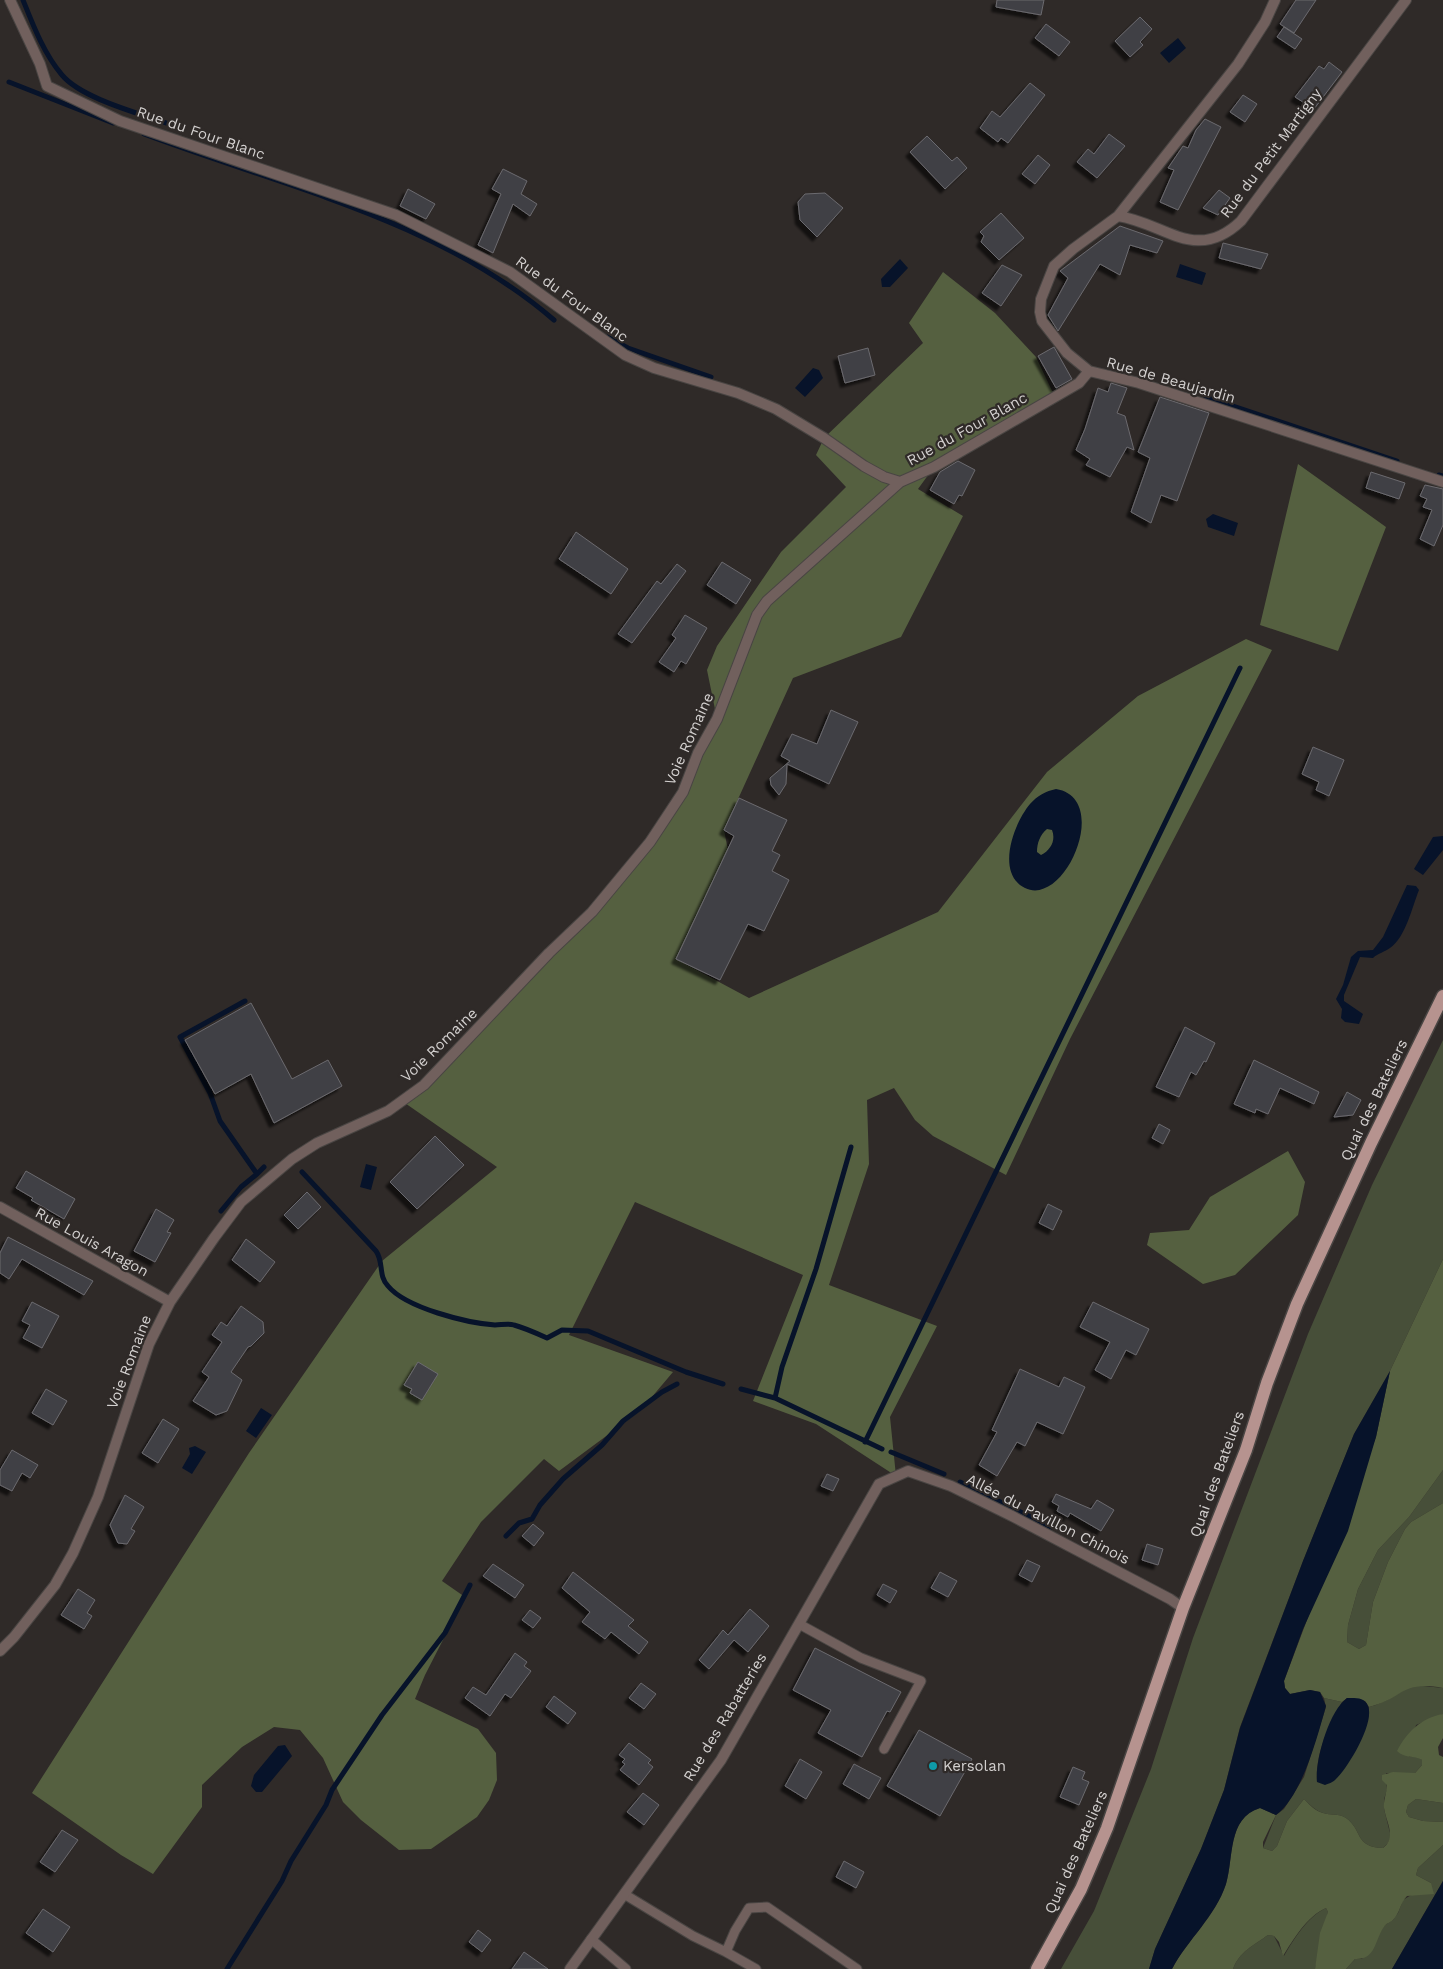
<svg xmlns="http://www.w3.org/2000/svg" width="1443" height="1969" font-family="'Work Sans',sans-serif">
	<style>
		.green { fill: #474f39 }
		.forest { fill: #556040 }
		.water { fill: #07132a; fill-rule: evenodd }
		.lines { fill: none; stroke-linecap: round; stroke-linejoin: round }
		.stream { stroke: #07132a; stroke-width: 5 }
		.building { fill: #414044; stroke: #6b6a6f; filter: url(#shadow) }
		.lane-casing { stroke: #494543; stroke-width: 11 }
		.street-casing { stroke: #494543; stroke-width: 12 }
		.primary-casing { stroke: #494543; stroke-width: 15 }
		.lane { stroke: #71605d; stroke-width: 9 }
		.street { stroke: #71605d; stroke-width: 10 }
		.primary { stroke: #b6938f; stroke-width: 12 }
		.culture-dot { fill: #0f9aa8; stroke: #2f2a28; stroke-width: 2 }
		.labels { text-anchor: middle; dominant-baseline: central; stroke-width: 4.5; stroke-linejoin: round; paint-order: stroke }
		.street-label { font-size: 15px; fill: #d3d0cf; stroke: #2f2a28 }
		.poi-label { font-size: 15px; fill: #d3d0cf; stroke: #2f2a28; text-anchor: start }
	</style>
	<defs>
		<filter id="shadow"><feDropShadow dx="-4.5" dy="4.5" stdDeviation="1" flood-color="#0009"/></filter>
	</defs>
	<rect width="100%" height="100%" fill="#2f2a28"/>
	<path class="green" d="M1443,1040V1259L1390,1371L1354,1434L1303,1561L1240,1727L1224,1790L1201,1849L1155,1949L1149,1969H1061L1094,1911L1151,1769L1193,1638L1308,1334L1372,1185Z
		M1443,1470V1503L1411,1522L1405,1529L1388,1562L1373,1602L1366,1645L1359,1649L1347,1642L1348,1625L1358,1589L1378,1550L1409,1517Z
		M1414,1685L1443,1688V1714L1416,1725L1409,1757H1417L1422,1760V1765L1415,1773H1386L1387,1790L1384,1799V1809L1391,1837L1388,1843L1383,1848C1354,1847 1363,1830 1346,1818C1339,1813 1331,1816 1323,1813C1316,1811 1310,1805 1304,1799L1287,1821L1277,1846L1272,1851L1263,1848L1276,1815L1284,1809L1304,1777L1326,1707L1324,1698L1342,1702C1329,1726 1315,1753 1317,1782L1368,1721L1369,1707C1386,1703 1398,1692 1414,1685Z
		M1416,1799L1443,1803V1822L1423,1821L1409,1817L1406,1812L1408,1805Z
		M1443,1845V1881L1392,1969H1346L1355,1959H1362L1385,1925L1393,1920L1398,1913L1403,1900L1431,1883L1416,1875L1418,1868Z
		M1326,1908L1328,1912L1315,1969H1233C1239,1952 1254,1945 1268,1935L1274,1936L1284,1956C1293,1940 1308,1916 1326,1908Z"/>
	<path class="forest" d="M943,272L995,313L1036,357L1055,397L934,467L918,489L963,516L901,637L793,678L724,830L728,850L676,959L749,998L938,912L1047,772L1138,696L1246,639L1272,650L1070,1039L1006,1175L933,1136L915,1120L894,1088L867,1100L869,1164L829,1285L937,1326L890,1417L896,1476L816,1424L753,1401L803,1275L635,1202L569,1335L673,1372L640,1411L559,1471L544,1459L481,1522L442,1581L465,1597L425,1675L415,1699L478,1729L496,1753L497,1780L489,1800L477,1817L431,1849L399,1850L361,1820L343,1802L323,1758L300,1730L274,1727L242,1747L202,1785V1807L153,1874L121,1855L32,1793L249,1453L382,1261L497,1167L402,1101L574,928L668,816L717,719L707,670L717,646L781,552L846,487L816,455L824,438L923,343L909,323Z
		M1298,464L1386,527L1338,651L1260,625Z
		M1288,1151L1305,1182L1298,1215L1235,1275L1203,1284L1147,1245L1150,1233L1189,1230L1210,1197Z
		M1443,1259V1470L1409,1517L1378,1550L1358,1589L1348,1625L1347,1642L1359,1649L1366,1645L1373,1602L1388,1562L1405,1529L1411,1522L1443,1503V1688C1401,1680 1403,1699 1369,1707L1365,1701L1347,1698L1342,1702L1324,1698L1320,1692L1310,1690L1290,1694L1285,1688L1284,1681L1376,1437L1390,1371Z
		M1443,1714V1738L1438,1747L1439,1755L1443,1757V1803L1416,1799L1408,1805L1406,1812L1409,1817L1423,1821L1443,1822V1845L1418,1868L1416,1875L1431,1883L1434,1894L1407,1896C1400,1903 1400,1913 1393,1920C1390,1923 1386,1923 1384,1927C1374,1941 1376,1960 1355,1959L1346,1969H1315L1320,1933L1328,1912L1326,1908C1307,1916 1293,1940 1283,1956L1279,1942L1274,1936L1268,1935C1254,1945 1239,1952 1233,1969H1172C1188,1939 1215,1917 1226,1884C1234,1858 1227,1818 1260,1808L1276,1815L1263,1842V1848L1272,1851L1277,1846L1287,1821L1304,1799C1310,1805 1315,1811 1323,1813C1331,1816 1339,1813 1346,1818C1363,1830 1354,1847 1383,1848C1397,1837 1386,1822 1384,1808C1383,1800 1387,1793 1387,1785L1382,1780V1775L1393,1772L1415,1773L1422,1765V1760C1414,1755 1405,1759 1397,1751C1407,1732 1421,1718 1443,1714Z"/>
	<path class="water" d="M1178,38L1186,48L1169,63L1160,53Z
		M900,259L908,268L890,287H882L881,279Z
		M1180,264L1206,273L1202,285L1176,277Z
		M813,368L819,370L823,378L805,397L795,388Z
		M1213,514L1238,523L1234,536L1208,527L1206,519Z
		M1056,789C1112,798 1065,908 1025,888C995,873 1014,823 1030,804C1037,796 1046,791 1056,789ZM1047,829L1052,830C1056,840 1051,850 1041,855L1037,852C1037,843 1040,835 1047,829Z
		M1443,836V850L1423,875L1414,869L1433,837Z
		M1407,885L1416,886L1419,890C1412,907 1406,937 1390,948C1385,952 1378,953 1373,958L1360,957L1344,995V1001L1363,1014L1359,1024L1345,1022L1341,1018L1342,1009L1336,999L1343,985L1351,957L1358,951L1373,950L1383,937Z
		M366,1164L377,1167L371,1190L360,1187Z
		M1390,1371L1376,1437L1348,1531L1303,1629L1284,1681L1285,1688L1290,1694L1310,1690L1320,1692L1326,1706C1317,1738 1302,1796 1276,1815L1260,1808C1227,1818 1234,1858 1226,1884C1215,1917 1188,1939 1172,1969H1149L1155,1949L1201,1849L1224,1790L1240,1728L1303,1561L1354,1434Z
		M261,1408L272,1415L256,1438L246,1431Z
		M195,1446L206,1452L192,1474L182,1468L190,1454L189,1448Z
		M1347,1698C1355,1698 1365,1697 1368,1706C1375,1723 1348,1768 1335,1780C1333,1782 1328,1784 1325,1785L1317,1782C1315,1760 1329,1711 1347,1698Z
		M285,1745L292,1756L262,1792H256L251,1786L254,1775L278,1746Z
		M1443,1881V1969H1392Z"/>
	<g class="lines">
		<path class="stream" d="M23,0C33,25 44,54 62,75C82,99 142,114 172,125
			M9,82L113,123
			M144,134C284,187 438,220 554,320
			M607,337L628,348L711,377
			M1206,397L1397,461
			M1439,475L1443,476
			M245,1001L180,1037L210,1093L220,1121L257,1174L264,1167
			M302,1172L376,1251C384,1262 378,1276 388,1286C406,1308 467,1323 495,1325C501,1325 508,1323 514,1325C525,1328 536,1333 547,1338L562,1330L588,1331L686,1372L723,1384
			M221,1211L241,1187L257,1174
			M741,1389L775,1398L782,1367L816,1269L851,1147
			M775,1398L882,1449
			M865,1442L1240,668
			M891,1452L944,1474
			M960,1482L1051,1527
			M506,1536L519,1523L532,1519L540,1505L563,1479L602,1445L623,1421L662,1392L677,1384
			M227,1969L282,1881L291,1861L326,1805L332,1790L382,1715L445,1633L470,1585"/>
	</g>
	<path class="building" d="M997,0H1044L1041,15L996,7Z
		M1296,0H1316L1294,33L1280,24Z
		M1140,17L1152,29L1140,42L1143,45L1130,57L1115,41Z
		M1046,24L1070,42L1059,56L1035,38Z
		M1284,27L1302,39L1295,49L1277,37Z
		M1329,62L1342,72L1314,109L1295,97L1319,66L1324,69Z
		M1030,83L1045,95L1008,143L1001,138L998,142L980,128L992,111L1000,117Z
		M1243,95L1257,104L1245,122L1230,112Z
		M1205,119L1221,127L1178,210L1160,202L1174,170L1168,168L1183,146L1188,148L1196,130Z
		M1109,134L1125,146L1097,178L1077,162L1088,149L1094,154Z
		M927,136L952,161L957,157L967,168L945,189L910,152Z
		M1038,155L1050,165L1035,184L1022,174Z
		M503,169L527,181L521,194L537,204L530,216L513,204L493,253L478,245L501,194L492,189Z
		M408,189L435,204L426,219L400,206Z
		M1219,190L1230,198L1218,215L1203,208Z
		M825,193L843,208L817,237L800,220L798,202L805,194Z
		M1001,213L1024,238L999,260L981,242L984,236L980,232Z
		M1120,226L1163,241L1157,253L1130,245L1120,275L1100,264L1058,331L1048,315L1068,278L1060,271Z
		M1223,243L1268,254L1261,269L1219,258Z
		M1002,265L1022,275L1001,306L982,293Z
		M1054,347L1072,379L1056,388L1038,356Z
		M868,348L875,375L845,383L838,356Z
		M1111,383L1127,388L1117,413L1125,416L1134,450L1127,447L1110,477L1086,465L1090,459L1076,450L1085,429L1098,388L1108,392Z
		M1160,397L1209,413L1177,501L1161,495L1151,523L1131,512L1150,458L1138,452Z
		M958,461L975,470L962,496L959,495L954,504L930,490L940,472Z
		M1371,472L1405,483L1399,499L1366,488Z
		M1425,485L1443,489V525L1434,546L1420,539L1432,510L1423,507L1427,499L1420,496Z
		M576,532L628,569L611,594L559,559Z
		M722,562L751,580L736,604L707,585Z
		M677,564L686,571L632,643L618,634L657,581L661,584Z
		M685,615L707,628L686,664L681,661L674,672L659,662L676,638L672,635Z
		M831,710L858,722L829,784L787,764L786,784L779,795L771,785L770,778L790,761L781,756L792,734L817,744Z
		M1313,747L1344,760L1329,796L1316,790L1319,782L1302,774Z
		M739,798L787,820L772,851L780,855L772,871L789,880L764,931L748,924L720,980L676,959L734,836L724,830Z
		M251,1003L292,1079L328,1060L342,1086L274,1123L251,1074L215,1094L185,1040Z
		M1185,1027L1215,1043L1206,1062L1204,1061L1196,1075L1191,1072L1179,1097L1156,1087Z
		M1254,1060L1319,1092L1314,1104L1280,1088L1268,1114L1256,1109L1255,1113L1234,1104Z
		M1347,1092L1361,1100L1353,1115L1334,1117Z
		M1159,1124L1170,1130L1163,1144L1152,1138Z
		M435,1136L464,1165L417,1209L390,1182Z
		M26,1171L75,1199L64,1219L31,1200L33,1198L16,1188Z
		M307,1192L321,1207L298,1229L284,1215Z
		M1048,1204L1062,1211L1053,1230L1039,1223Z
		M156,1209L174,1220L167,1232L171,1233L155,1262L134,1251Z
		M8,1237L93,1281L84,1295L22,1259L9,1279L0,1273V1253Z
		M246,1239L275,1262L260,1282L232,1260Z
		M32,1302L59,1316L42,1348L23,1338L30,1325L22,1321Z
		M1093,1302L1149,1329L1136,1355L1126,1350L1111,1379L1095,1370L1110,1342L1080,1327Z
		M241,1306L263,1322L264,1333L251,1346L248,1347L231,1372L242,1380L227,1411L216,1415L193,1401L209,1377L202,1372L222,1342L212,1335L221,1322L227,1326Z
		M418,1362L438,1374L422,1400L410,1393L412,1389L404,1385Z
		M1020,1369L1059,1387L1064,1377L1085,1387L1063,1434L1037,1422L1025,1446L1017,1442L997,1476L979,1465L997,1432L992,1430Z
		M46,1389L67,1401L53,1425L32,1413Z
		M163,1419L179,1429L158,1463L142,1453Z
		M12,1450L38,1465L30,1478L22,1473L12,1491L0,1485V1470Z
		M827,1474L839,1479L833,1491L821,1486Z
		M1056,1494L1091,1509L1097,1500L1114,1510L1101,1531L1070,1513L1068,1517L1057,1511L1059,1506L1052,1502Z
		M125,1495L144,1507L131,1529L135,1531L127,1544L118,1543L110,1525Z
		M533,1524L544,1533L534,1546L522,1536Z
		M1147,1544L1163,1549L1158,1565L1142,1560Z
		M1027,1560L1040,1566L1032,1582L1019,1575Z
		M493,1564L524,1585L515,1598L483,1576Z
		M573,1572L634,1620L628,1626L648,1642L639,1654L611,1632L605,1639L582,1622L590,1612L562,1588Z
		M940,1572L957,1581L948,1597L931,1588Z
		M883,1584L897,1591L890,1603L877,1595Z
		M78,1589L95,1600L87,1613L92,1616L84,1629L61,1615Z
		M750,1609L769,1626L748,1652L734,1640L709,1669L699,1660L723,1630L728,1635Z
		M530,1610L541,1618L533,1628L522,1620Z
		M815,1648L901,1692L890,1712L887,1711L862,1757L818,1733L831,1710L793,1690Z
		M515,1653L527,1662L524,1666L531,1671L511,1698L505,1694L490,1716L465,1698L473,1687L486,1695Z
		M641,1683L656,1694L644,1709L629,1698Z
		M554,1696L576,1713L568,1724L546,1707Z
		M919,1730L972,1759L940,1816L887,1786Z
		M629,1743L651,1760L648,1763L653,1767L639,1785L620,1770L625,1764L622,1762L625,1759L619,1755Z
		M800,1759L822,1772L806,1799L785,1786Z
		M854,1764L881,1778L869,1799L843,1784Z
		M1073,1767L1085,1772L1082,1779L1089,1782L1079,1805L1060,1797Z
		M643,1793L659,1805L644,1825L627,1812Z
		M62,1830L78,1840L55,1872L40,1862Z
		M844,1861L864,1872L856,1888L836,1877Z
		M43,1909L70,1927L53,1952L26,1933Z
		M478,1930L491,1940L482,1952L469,1942Z
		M524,1952L548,1969H512Z"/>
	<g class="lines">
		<defs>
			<path id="lane" d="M799,1624L861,1658L921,1681L884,1749
				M624,1894L693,1936L726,1952L735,1931L749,1908L767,1907L857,1969
				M591,1939L626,1969
				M726,1952L756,1969"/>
			<path id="street" d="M10,0L40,64L47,86L120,121L396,215L510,272L625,355L654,368L738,393L776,409L824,438L864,466L884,477L900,482L934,467L1079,383L1089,371
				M1275,0L1265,22L1238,64L1118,216C1165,223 1196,264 1241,221L1406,0
				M1118,216L1073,249L1054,266L1041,299L1040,312L1042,321L1067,353L1089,371L1139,383L1443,482
				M0,1207L170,1302
				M0,1651L14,1637L55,1585L73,1553L98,1497L149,1344L170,1302L214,1238L241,1202L292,1159L317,1143L388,1111L424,1085L549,953L592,912L650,842L683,792L698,753L717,719L757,615L767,601L900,482
				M570,1969L721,1760L879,1484L908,1471L951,1486L1012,1516L1170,1599L1183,1608"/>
			<path id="primary" d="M1037,1969L1081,1889L1107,1828L1183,1608L1246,1450L1267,1383L1297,1304L1371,1143L1443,996"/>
		</defs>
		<use href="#lane" class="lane-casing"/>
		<use href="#street" class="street-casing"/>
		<use href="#primary" class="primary-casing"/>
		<use href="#lane" class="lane"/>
		<use href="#street" class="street"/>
		<use href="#primary" class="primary"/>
	</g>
	<circle class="culture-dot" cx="933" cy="1766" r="5"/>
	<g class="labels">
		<g class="street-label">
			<text transform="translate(201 133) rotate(19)">Rue du Four Blanc</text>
			<text transform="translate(1271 153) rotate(-53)">Rue du Petit Martigny</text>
			<text transform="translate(572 299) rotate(36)">Rue du Four Blanc</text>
			<text transform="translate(1171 380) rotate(16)">Rue de Beaujardin</text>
			<text transform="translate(967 429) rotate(-29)">Rue du Four Blanc</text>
			<text transform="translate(689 739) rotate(-66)">Voie Romaine</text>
			<text transform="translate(439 1045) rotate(-44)">Voie Romaine</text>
			<text transform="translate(1374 1100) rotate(-64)">Quai des Bateliers</text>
			<text transform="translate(92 1242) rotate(29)">Rue Louis Aragon</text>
			<text transform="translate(129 1362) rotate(-69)">Voie Romaine</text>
			<text transform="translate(1217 1474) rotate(-70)">Quai des Bateliers</text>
			<text transform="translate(1048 1519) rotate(27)">Allée du Pavillon Chinois</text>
			<text transform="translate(725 1717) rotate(-59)">Rue des Rabatteries</text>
			<text transform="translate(1076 1852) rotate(-66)">Quai des Bateliers</text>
		</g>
		<g class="poi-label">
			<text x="943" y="1766">Kersolan</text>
		</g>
	</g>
</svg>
